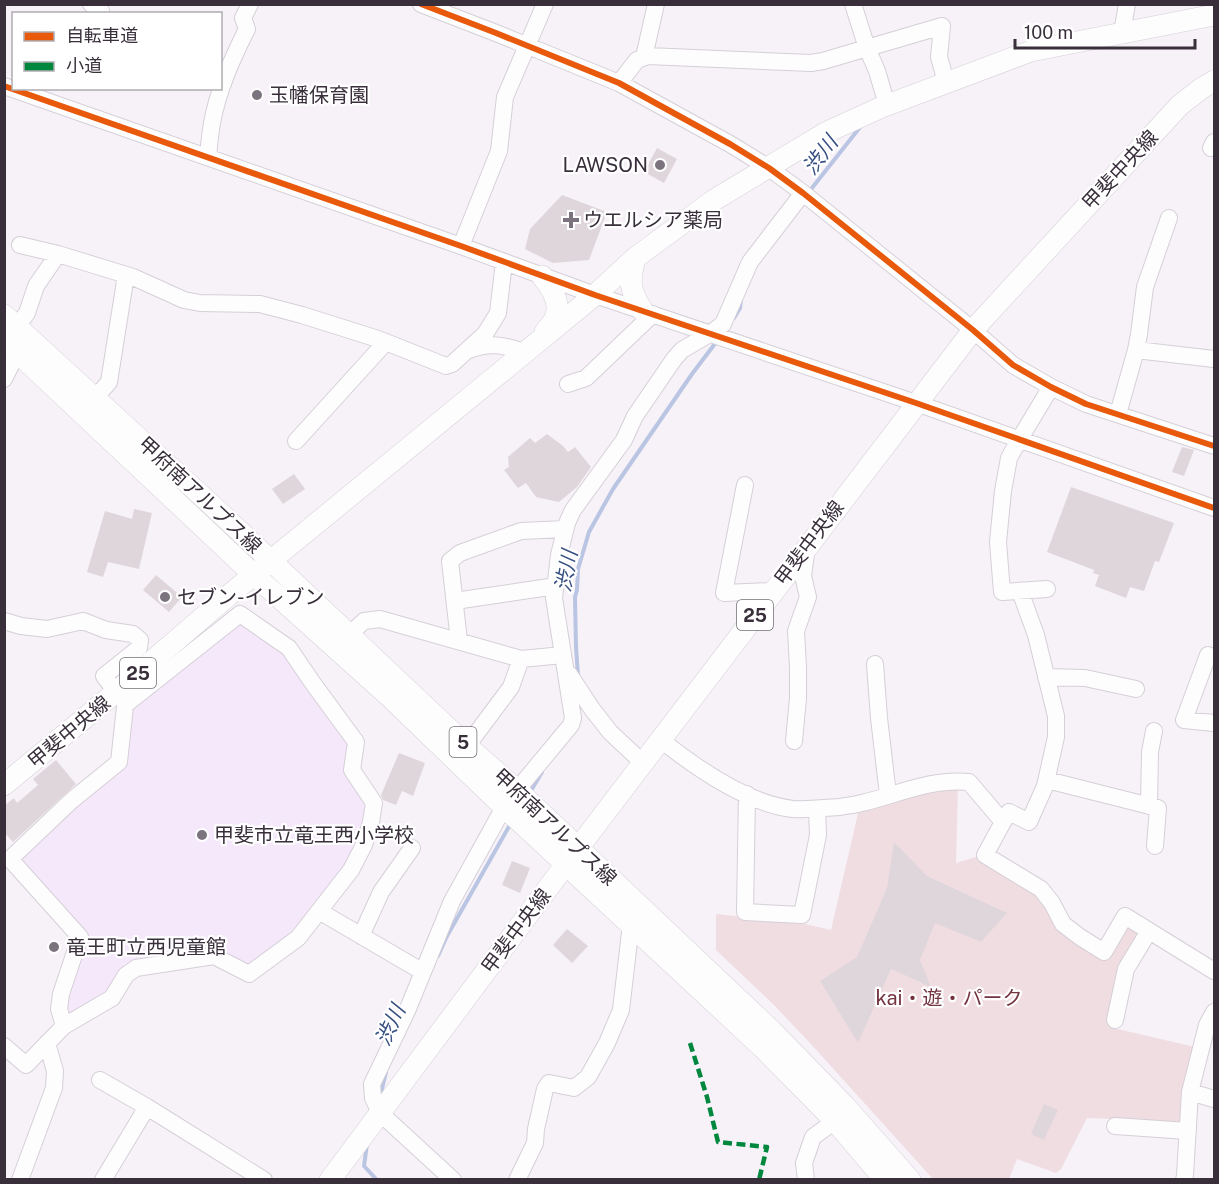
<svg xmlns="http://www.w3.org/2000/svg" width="1219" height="1184" font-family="'Public Sans','Noto Sans JP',sans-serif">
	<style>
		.built { fill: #f5e8fa }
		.green { fill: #f0dde1 }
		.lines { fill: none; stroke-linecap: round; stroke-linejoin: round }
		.stream { stroke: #b9c5e2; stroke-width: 4 }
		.building { fill: #dfd6dc }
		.minor-casing { stroke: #d5cfd7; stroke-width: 18 }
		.major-casing { stroke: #d5cfd7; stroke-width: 22 }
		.minor { stroke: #fefdfe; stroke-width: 16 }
		.major { stroke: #fefdfe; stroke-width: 21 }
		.quiet { stroke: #00873e; stroke-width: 4.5; stroke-dasharray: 9 4.5; stroke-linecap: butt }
		.cycleway-casing { stroke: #fff; stroke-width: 10 }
		.cycleway { stroke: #e8590c; stroke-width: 6 }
		.poi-dot { fill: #7b737d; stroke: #fff; stroke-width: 2 }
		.labels { text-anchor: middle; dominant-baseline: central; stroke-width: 4.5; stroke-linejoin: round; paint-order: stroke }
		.shield { fill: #fff; stroke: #746d76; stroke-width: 1.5 }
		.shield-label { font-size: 18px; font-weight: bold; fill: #382f3b }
		.poi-label { font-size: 20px; fill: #382f3b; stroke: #fff; text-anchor: start }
		.street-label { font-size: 20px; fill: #382f3b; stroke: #fff }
		.park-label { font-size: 20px; fill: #733440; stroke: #fff }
		.water-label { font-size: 21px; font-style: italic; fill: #385183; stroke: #fff }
	</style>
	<rect width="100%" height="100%" fill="#f7f2f8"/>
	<path class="built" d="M243,619L285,650L349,741L369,809L346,864L305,916L276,948L245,969L213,950L125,963L103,1000L66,1020L63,1008L86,935L20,860L75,806L123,766L132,706Z"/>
	<path class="green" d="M958,785L956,863L979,856L1024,882L1105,957L1126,921L1146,932L1124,968L1109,1027L1195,1047L1183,1122L1087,1118L1061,1169L1056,1173L1017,1159L1009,1179H933L810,1043L773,1004L716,950V914L801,923L831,930L859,809Z"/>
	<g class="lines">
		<path class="stream" d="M808,193L861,126
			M734,318L740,308L741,300
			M578,676L576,647L575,597L577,590L578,569L589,532L613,489L692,374L717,341
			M529,794L542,772
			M438,956L447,936L511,823
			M380,1097L386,1072
			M367,1144L364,1166L377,1180"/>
	</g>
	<path class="building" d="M657,148L677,159L664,183L644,172Z
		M562,195L607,212L589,260L553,263L525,249L530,229Z
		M547,434L563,446L568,452L575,447L591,467L577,487L559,502L536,497L526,483L518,488L504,470L509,467L508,457L530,438L535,443Z
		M1182,447L1194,450L1184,476L1172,472Z
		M294,474L305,489L283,504L272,489Z
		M1071,487L1174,523L1159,562L1155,561L1144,591L1130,587L1126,598L1095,586L1099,575L1093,573L1094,570L1047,552Z
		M134,509L152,513L139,569L108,562L103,577L87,572L105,511L132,519Z
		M156,575L182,597L169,612L143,590Z
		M399,753L425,763L413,796L402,791L396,805L383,800L381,795Z
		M56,760L76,784L13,842L4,832V806L14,798L17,803L38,785L33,779Z
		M894,842L927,876L1007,913L981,942L935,923L920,960L931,987L891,969L858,1043L820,981L857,957L887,888Z
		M512,861L530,868L520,893L502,885Z
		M567,929L588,946L572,963L553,945Z
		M1044,1104L1058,1110L1044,1140L1031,1134Z"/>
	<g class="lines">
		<defs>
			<path id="minor" d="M91,4L101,11
				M421,4L496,33L619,83L730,144L769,168L803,193L973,330L1013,365L1051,387L1086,404L1214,446
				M853,4L867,48L877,71L887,105
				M1122,33L1127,4
				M644,57L656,4
				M619,83L637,60L648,56L811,63L823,61L942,26L939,57L946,82
				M4,86L461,246L595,295L916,403L1214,508
				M1211,148L1214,142
				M208,157C209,146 210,134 212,123C218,90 232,59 247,29L243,18L250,4
				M20,245L58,254L133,277L184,300L200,303L260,304L302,315L378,339L446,366L452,364L485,334L498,313L504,262
				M461,246L499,151L505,97L545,4
				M17,326L27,313L36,286L58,254
				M469,350C490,342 503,345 524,352
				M1136,350L1214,359
				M4,379L17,353
				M568,384L586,378L653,314
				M95,398L109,382L126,275
				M1118,414L1136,350L1139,334L1145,287L1169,218
				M296,441L386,342
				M745,485L724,593L773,591
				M1047,589L1002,592L998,542L1003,491L1009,458L1019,440L1051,387
				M455,601L556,586
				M4,621L21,626L47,629L83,621L106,630L133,634L140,640L139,648L104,676L116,692
				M349,635L364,621L380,619L521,659L563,655
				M459,641L450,561L460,553L521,531L565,529
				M1208,655L1184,720L1214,723
				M875,664L879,718L888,795
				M569,674L592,709L610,732L643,763
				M1046,677L1085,678L1136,689
				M661,740C695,767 748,804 793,809C808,810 824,808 839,807C846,806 854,805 862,803C896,795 932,778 969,782L1003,822L985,855L1041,889L1052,903L1063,924L1080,937L1104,952L1125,916L1214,971
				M794,741L798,698V668L796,631L808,597L803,576L807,547
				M467,746L511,687L521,659
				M1047,780L1158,808L1155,846
				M517,790L571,725L573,718L554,598L559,555L567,523L573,510L624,440L635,416L674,359L682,350L711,333L723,324L750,262L803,193
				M747,794L745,912L802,915L818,835L817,809
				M1149,806L1150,752L1154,731
				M1003,822L1009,812L1029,822L1045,786L1056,737V716L1036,635L1020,591
				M319,911L423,972
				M361,936L381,892L412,848
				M1115,1020L1126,969L1149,931
				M64,1026L59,1009L61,994L80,937L10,859L71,801L119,762L126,697L124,695
				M4,1046L26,1065L64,1026L112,998L126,975L136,968L214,956L249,974L298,938L351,870L364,845L371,822L374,803L352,770L356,742L312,682L289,648L240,614L125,705
				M100,1080L147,1107L264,1180
				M1190,1092L1214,1099
				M1115,1126L1188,1131
				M20,1180L54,1088L55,1071L47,1043
				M103,1180L147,1107
				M453,1180L380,1113L373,1098L372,1084L407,1011L452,901L504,807
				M517,1180L535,1143L536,1129L545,1089L549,1083L574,1088L588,1077L607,1043L621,1010L631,924
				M806,1180L804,1163L813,1137L835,1121
				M1184,1180L1185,1175L1190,1092L1207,1025L1214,1012"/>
			<path id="major" d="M635,258C629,282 629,290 643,311
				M542,276C551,287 563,305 554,320C552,324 548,328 545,332
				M4,315L215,508L467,746L517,790L772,1031L845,1106L910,1180
				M4,340L253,574L391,698L504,807L763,1048L835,1121L885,1180
				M4,785L116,692L229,595L595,295L635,258L714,200L827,132L882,107L1031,51L1214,15
				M330,1180L566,864L973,330L1180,105L1202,88L1214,81"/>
		</defs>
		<use href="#minor" class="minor-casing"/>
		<use href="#major" class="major-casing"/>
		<use href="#minor" class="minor"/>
		<use href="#major" class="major"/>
		<path class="quiet" d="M690,1043L707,1097L718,1142L767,1147L759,1180"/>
		<defs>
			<path id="cycleway" d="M421,4L496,33L619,83L730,144L769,168L803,193L973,330L1013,365L1051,387L1086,404L1214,446
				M4,86L461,246L595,295L916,403L1214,508"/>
		</defs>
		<use href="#cycleway" class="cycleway-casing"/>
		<use href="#cycleway" class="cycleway"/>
	</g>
	<g class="poi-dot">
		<circle cx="257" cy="95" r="6"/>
		<circle cx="660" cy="165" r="6"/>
		<path d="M568 211h6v6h6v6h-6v6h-6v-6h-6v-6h6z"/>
		<circle cx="165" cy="597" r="6"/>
		<circle cx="202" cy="835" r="6"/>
		<circle cx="54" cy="947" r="6"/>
	</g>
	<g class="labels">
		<g class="shield">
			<rect x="737" y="600" width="36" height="30" rx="4.5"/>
			<rect x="120" y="658" width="36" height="30" rx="4.5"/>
			<rect x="449.5" y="727" width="27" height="30" rx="4.5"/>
		</g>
		<g class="shield-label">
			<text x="755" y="615">25</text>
			<text x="138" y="673">25</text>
			<text x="463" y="742">5</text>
		</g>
		<g class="poi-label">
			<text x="269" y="95">玉幡保育園</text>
			<text x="648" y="165" text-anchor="end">LAWSON</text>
			<text x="583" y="220">ウエルシア薬局</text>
			<text x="177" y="597">セブン-イレブン</text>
			<text x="214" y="835">甲斐市立竜王西小学校</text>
			<text x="66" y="947">竜王町立西児童館</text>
		</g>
		<g class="street-label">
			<text transform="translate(1120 170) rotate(-47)">甲斐中央線</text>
			<text transform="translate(200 495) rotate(43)">甲府南アルプス線</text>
			<text transform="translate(809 543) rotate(-53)">甲斐中央線</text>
			<text transform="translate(69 732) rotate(-40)">甲斐中央線</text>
			<text transform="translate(555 827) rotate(43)">甲府南アルプス線</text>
			<text transform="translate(516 931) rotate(-53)">甲斐中央線</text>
		</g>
		<g class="park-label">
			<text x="949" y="998">kai・遊・パーク</text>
		</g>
		<g class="water-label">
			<text transform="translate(820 155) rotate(-53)">渋川</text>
			<text transform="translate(566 571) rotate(-80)">渋川</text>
			<text transform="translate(390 1025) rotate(-65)">渋川</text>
		</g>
	</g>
	<rect width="1219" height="1184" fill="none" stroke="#382f3b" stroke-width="12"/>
	<rect x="12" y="12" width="210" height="78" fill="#ffffff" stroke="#afacb1" stroke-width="1.5"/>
	<rect x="24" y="32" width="30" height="9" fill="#e8590c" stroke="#afacb1" stroke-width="1.5"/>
	<text x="66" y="42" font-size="18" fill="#382f3b">自転車道</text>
	<rect x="24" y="62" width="30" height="9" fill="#00873e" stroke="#afacb1" stroke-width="1.5"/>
	<text x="66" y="72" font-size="18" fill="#382f3b">小道</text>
	<path d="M1015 39v9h180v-9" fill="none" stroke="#382f3b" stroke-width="3"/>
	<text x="1024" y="39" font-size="18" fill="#382f3b" stroke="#ffffff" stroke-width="4.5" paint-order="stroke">100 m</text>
</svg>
